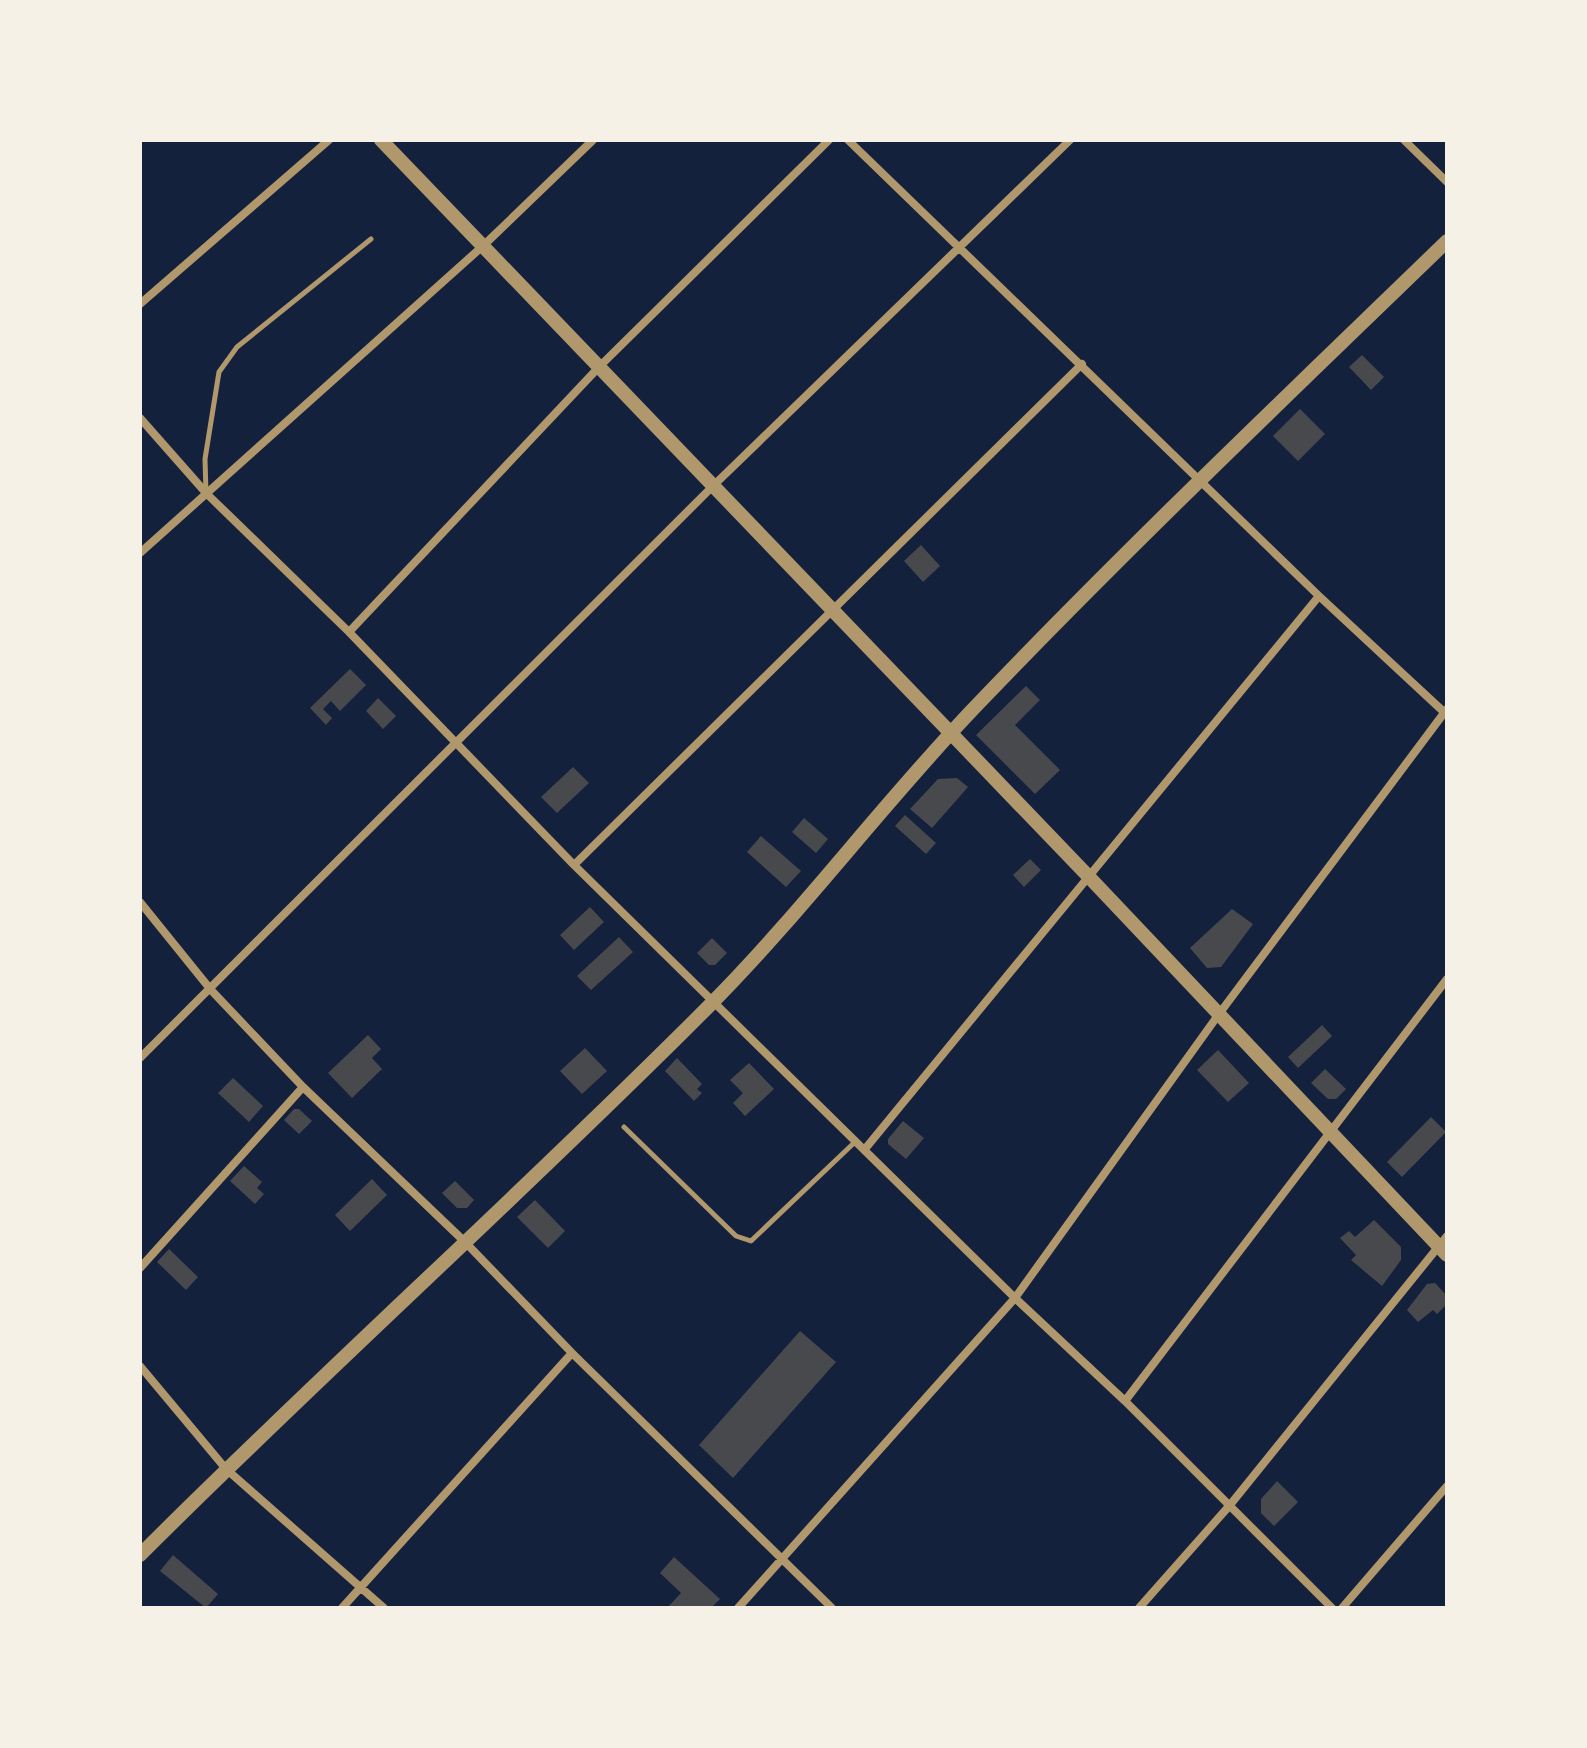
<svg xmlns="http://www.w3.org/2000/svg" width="1587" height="1748" font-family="Poppins,sans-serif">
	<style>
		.building { fill: #48494c }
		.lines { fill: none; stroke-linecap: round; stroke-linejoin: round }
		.service { stroke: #b1986c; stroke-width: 5 }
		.minor { stroke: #b1986c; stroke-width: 8 }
		.tertiary { stroke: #b1986c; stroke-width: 14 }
	</style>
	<rect width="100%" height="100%" fill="#14213d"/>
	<path class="building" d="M1362,355L1384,377L1371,390L1349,367Z
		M1300,409L1325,434L1298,461L1273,436Z
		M921,545L940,566L923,582L904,561Z
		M350,669L366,685L340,711L331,701L323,709L332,718L326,725L310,708Z
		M1026,686L1040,700L1015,725L1060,770L1035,794L976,735Z
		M378,698L396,716L383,729L366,711Z
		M573,767L589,783L557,813L541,797Z
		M957,778L968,787L932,828L910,809L938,779Z
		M905,815L936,843L926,854L895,826Z
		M804,818L828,839L816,853L792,832Z
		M761,836L801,871L786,887L747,852Z
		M1030,859L1041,870L1024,887L1013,875Z
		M590,907L604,922L574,950L560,935Z
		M1232,909L1253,924L1221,967L1207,968L1190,948Z
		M619,937L633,952L591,990L577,976Z
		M712,938L727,953L715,965H709L697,953Z
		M1322,1025L1332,1036L1298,1068L1288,1057Z
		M368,1035L381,1049L372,1058L382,1069L352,1098L328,1073Z
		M585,1048L607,1071L582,1094L560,1071Z
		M1218,1050L1249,1083L1228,1102L1197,1070Z
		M677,1058L702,1084L697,1089L702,1093L694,1101L665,1071Z
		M749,1063L774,1089L745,1116L733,1103L743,1093L730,1080Z
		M1325,1069L1346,1089L1336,1099H1328L1311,1083Z
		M233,1078L263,1106L249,1122L218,1093Z
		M294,1109H299L312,1121L299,1134L284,1120Z
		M1431,1117L1446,1132L1402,1177L1387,1162Z
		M903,1121L924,1138L906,1159L888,1144V1139Z
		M244,1166L262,1182L257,1188L264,1194L255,1204L230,1181Z
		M372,1179L387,1195L350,1231L335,1215Z
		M455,1181L474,1200L467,1208H457L442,1193Z
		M535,1200L565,1231L548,1248L517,1217Z
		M1374,1220L1401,1247V1260L1382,1286L1351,1260L1356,1255L1340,1238L1349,1231L1355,1237Z
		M169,1249L198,1277L186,1290L157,1262Z
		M1435,1283L1447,1296V1304L1437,1314L1433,1310L1418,1322L1407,1310L1427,1284Z
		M800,1331L836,1362L733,1478L699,1445Z
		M1277,1481L1298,1502L1274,1526L1261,1513V1499Z
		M173,1555L218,1594L206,1608L160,1571Z
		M674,1557L720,1599L711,1608H667L681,1593L660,1573Z"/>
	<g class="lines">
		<path class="service" d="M206,493L205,459L219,372L237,347L371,239
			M624,1127L736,1236L751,1241L856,1141"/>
		<path class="minor" d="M848,140L1319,596L1445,713
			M1404,140L1447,182
			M140,304L329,140
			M140,418L207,494L349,632L574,865L1015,1298L1125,1401L1332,1608
			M140,553L484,245L593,140
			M349,632L599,367L829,140
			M574,865L1082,364
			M140,902L211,990L303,1087L465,1242L572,1353L832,1608
			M140,1058L713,486L1070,140
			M865,1149L1319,596
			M140,1268L303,1087
			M140,1366L226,1469L384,1608
			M1125,1401L1447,979
			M342,1608L572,1353
			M738,1608L1015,1298L1219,1014L1447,709
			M1139,1608L1230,1505L1447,1236
			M1342,1608L1447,1486"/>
		<path class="tertiary" d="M381,140L1090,878L1447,1255
			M140,1555C327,1368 524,1192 710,1005C804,910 884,802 976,706C1129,546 1289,394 1447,241"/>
	</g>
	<rect width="1587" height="1748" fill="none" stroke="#f6f1e7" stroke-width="284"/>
</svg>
